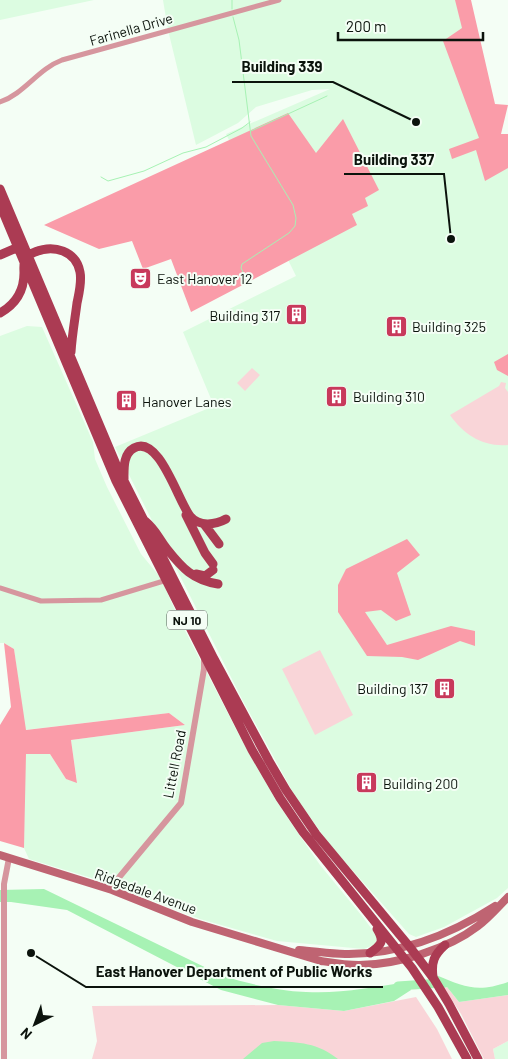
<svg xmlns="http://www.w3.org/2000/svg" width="508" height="1059" font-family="Barlow,sans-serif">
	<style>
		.built { fill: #dcfce1 }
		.green { fill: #f9d5d8 }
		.forest { fill: #fa9ca9 }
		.water { fill: #a7f2b4 }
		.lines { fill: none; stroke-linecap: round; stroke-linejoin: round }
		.stream { stroke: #a7f2b4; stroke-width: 1 }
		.river { stroke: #a7f2b4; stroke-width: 9 }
		.minor { stroke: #d6969e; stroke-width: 5 }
		.tertiary { stroke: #d6969e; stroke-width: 6 }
		.secondary { stroke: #bf6472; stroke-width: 8 }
		.primary { stroke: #ab3b53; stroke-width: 9 }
		.labels { text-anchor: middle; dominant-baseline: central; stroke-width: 4; stroke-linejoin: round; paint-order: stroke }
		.shield { fill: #f4fef5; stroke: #515a52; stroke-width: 1 }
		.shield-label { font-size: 12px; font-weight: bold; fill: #0b130c }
		.street-label { font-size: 14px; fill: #0b130c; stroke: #f4fef5 }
		.poi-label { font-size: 14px; fill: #0b130c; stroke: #f4fef5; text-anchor: start }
		.leader { fill: none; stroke: #0b130c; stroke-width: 2 }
		.callout-dot { fill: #0b130c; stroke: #f4fef5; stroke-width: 2 }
		.callout-label { font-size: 15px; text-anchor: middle; font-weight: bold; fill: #0b130c; stroke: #f4fef5; stroke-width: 4; stroke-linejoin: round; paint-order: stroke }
	</style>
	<rect width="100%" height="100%" fill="#f4fef5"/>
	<path class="built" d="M0,0H94L0,20Z
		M163,0H463L500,136L508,135V888L497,898L444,927L416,937L409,934L330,845L295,796L243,701L115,447L214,406L183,332L296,276L226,134L330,89L312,90L256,107L238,123L196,145L168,30Z
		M27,326L42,327L93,442L95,459L107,487L141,554L160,577L180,621L247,750L277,802L298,833L320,865L362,916L377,936L376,944L364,949L277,941L200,919L108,883L29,859L24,848L25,754H50L66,779L77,782L71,740L185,725L169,713L25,730L14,649L4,643H0V336Z
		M508,1041V1059H495L493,1049Z"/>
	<path class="green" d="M252,368L260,375L245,391L237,383Z
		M501,382L506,383L505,388L508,392V445C483,447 464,435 450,415L499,386Z
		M320,650L353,715L315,735L282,669Z
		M447,987L459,1002L508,995V1041L493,1049L495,1059H484L461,1014L444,988Z
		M416,997L437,1029L452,1059H92L97,1041L92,1006L278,1005L344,1011Z"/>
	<path class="forest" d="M455,0H471L495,104L508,105L501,134H508V168L485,181L476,150L452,159L449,149L479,138L443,41L462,28Z
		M288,113L316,153L343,119L379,190L365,198L368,206L352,214L357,225L191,312L171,259L143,269L132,241L99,249L44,225Z
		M508,354V376L497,370L494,362Z
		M407,539L420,555L397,573L411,615L396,621L381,610L365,612L387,645L451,626L475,631V646L460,641L418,660L402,657L367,656L338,612V585L346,569Z
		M4,643L14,649L26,730L169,713L185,725L71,740L77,783L66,779L50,754H26L24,848L0,841V725L11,707Z"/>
	<path class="water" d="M44,889L223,976C250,984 278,991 306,992C340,994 374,987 407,982L411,990L394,1001L344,1011L278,1005L221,990L67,910L11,902H0V890Z
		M436,975C465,987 477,993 508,982V995L459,1002L447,987L444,988Z
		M274,1041C299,1042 318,1043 338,1059H243L262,1043Z"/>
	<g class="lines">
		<path class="stream" d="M232,9V0
			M233,17L239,40L251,136L293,205L296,218L295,226L289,233L242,264L241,268L244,274L246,285
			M251,131L327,96
			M101,177L108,181L144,171L183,153L206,147L242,128L250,122"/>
		<path class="river" d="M398,986L442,983"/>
		<path class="minor" d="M0,102C24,94 38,69 62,60L279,0
			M0,588L41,601L101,600L167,580"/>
		<path class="tertiary" d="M112,890L116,881L181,803L204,669V658
			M4,1059V884L9,858"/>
		<path class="secondary" d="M0,855L112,890L192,922L321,961C334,963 346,965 359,965C397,965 448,949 478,926C489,918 498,907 508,897
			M299,950C314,951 330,954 345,954C399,955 450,935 495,906"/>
		<path class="primary" d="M0,189L118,469L214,659L269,761L286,790L316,834L409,946L434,979L449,1004L478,1059
			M0,205L116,481L252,750L280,798L303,832L412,968L438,1007L467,1059
			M0,255L21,246
			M0,313C16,304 24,291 24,273C24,268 23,262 26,258C28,255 32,253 35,252C54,244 76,251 80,272C82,282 79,293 77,303C75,319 72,335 71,352
			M124,479C124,468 123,454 134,448C159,434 178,501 190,516C199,527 215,525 226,519
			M186,515L205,553L213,564
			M145,521C157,531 158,538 167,549C182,568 193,580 218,584
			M204,524L219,544
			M196,574L205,576L213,570
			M370,953C381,945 385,942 377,929
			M433,977C431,962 434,955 445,945"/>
	</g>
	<defs>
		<symbol id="theatre-square" viewBox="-11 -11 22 22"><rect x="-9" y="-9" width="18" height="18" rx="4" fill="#c8395b" stroke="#f4fef5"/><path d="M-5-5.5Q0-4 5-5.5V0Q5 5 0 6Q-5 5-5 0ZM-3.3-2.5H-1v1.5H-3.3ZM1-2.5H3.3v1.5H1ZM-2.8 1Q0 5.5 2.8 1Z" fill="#fff"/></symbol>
		<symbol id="building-square" viewBox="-11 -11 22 22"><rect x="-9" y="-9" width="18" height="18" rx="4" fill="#c8395b" stroke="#f4fef5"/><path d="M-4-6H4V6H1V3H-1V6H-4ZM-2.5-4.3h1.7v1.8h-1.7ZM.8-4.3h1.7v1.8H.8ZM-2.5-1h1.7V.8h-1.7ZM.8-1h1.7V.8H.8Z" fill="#fff"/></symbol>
	</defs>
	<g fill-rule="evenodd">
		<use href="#theatre-square" x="128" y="266" width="25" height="25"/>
		<use href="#building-square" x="284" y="302" width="25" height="25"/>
		<use href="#building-square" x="384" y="314" width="25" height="25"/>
		<use href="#building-square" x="324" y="384" width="25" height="25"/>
		<use href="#building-square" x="114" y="388" width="25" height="25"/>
		<use href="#building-square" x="432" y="676" width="25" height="25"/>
		<use href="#building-square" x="354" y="770" width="25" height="25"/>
	</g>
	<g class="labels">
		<rect class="shield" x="167" y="610.5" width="40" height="19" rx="4"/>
		<g class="shield-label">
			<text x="187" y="620">NJ 10</text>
		</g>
		<g class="street-label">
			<text transform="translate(131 29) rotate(-16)">Farinella Drive</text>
			<text transform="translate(174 764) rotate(-79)">Littell Road</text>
			<text transform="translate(146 891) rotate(20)">Ridgedale Avenue</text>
		</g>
		<g class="poi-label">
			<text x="157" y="278">East Hanover 12</text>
			<text x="280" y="315" text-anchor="end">Building 317</text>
			<text x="412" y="326">Building 325</text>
			<text x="353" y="396">Building 310</text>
			<text x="142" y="401">Hanover Lanes</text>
			<text x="428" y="688" text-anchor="end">Building 137</text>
			<text x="383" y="783">Building 200</text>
		</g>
	</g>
	<path class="leader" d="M416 122L333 82H232M451 239L444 174H344M31 953L86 987H383"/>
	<g class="callout-dot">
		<circle cx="416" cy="122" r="5"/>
		<circle cx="451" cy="239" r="5"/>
		<circle cx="31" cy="953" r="5"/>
	</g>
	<g class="callout-label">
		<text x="282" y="72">Building 339</text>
		<text x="394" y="165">Building 337</text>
		<text x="234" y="977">East Hanover Department of Public Works</text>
	</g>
	<g transform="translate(35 1024) rotate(222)" stroke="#f4fef5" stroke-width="4" paint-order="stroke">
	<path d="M0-4L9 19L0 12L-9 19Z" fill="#0b130c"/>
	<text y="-8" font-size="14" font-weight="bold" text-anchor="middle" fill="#0b130c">N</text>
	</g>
	<path d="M338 32v8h145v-8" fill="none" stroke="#0b130c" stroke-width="2.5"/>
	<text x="346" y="32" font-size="15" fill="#0b130c" stroke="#f4fef5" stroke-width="4" paint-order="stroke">200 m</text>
</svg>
